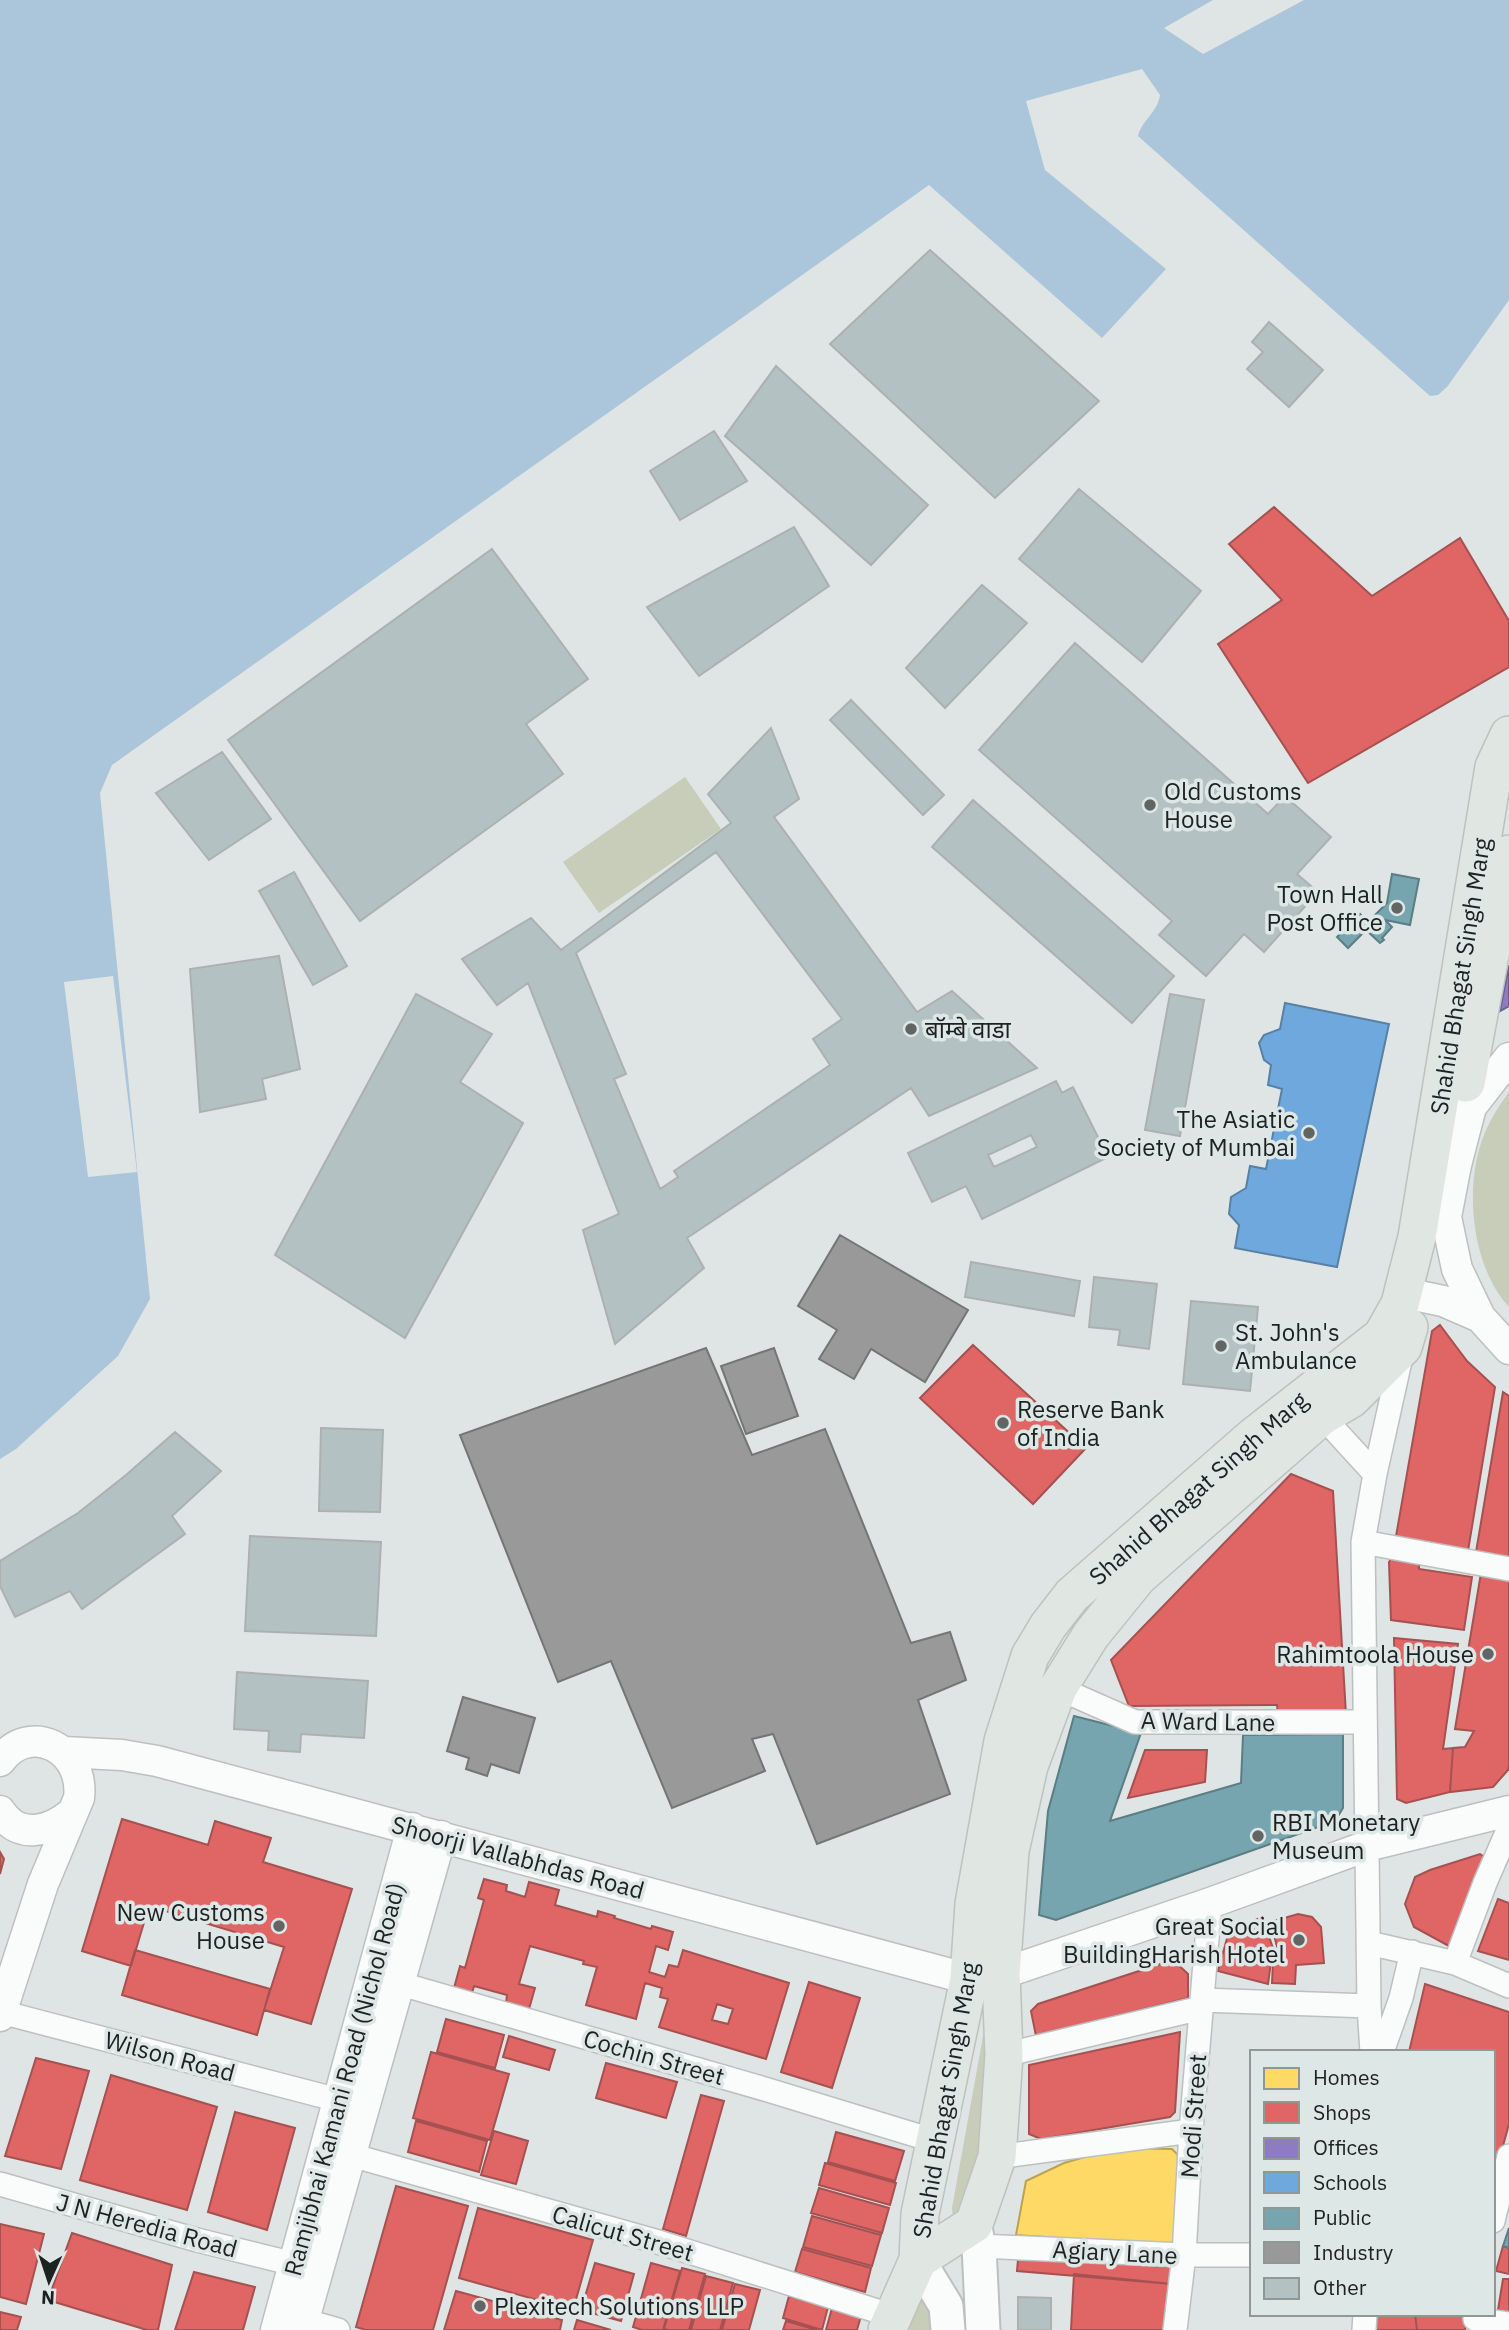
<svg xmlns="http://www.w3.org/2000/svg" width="1509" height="2330" font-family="'IBM Plex Sans','Noto Sans Devanagari',sans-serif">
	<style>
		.green { fill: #c7cdb9 }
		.water { fill: #abc5da }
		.pier { fill: #dfe5e4 }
		.homes { fill: #ffd966; stroke: #bba251; stroke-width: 2 }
		.shops { fill: #e06666; stroke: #a65151; stroke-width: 2; fill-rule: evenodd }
		.offices { fill: #8e7cc3; stroke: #6c6192; stroke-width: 2 }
		.schools { fill: #6fa8dc; stroke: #5680a4; stroke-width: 2 }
		.public { fill: #76a5af; stroke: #5b7d84; stroke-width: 2 }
		.industry { fill: #999; stroke: #747575; stroke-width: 2 }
		.building { fill: #b4c1c3; stroke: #acb1b0; stroke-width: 2; fill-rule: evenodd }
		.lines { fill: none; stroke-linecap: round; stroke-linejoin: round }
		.minor-casing { stroke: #bcc0bf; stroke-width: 26 }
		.tertiary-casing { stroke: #bcc0bf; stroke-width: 33 }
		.secondary-casing { stroke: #bcc0bf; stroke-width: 37 }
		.primary-casing { stroke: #bec1c0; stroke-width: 40 }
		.minor { stroke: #fafbfb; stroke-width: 23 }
		.tertiary { stroke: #fafbfb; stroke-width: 30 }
		.secondary { stroke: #fafbfb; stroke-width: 33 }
		.primary { stroke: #e0e6e1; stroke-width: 37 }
		.poi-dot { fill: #616665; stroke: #dde7e5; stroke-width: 2.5 }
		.labels { text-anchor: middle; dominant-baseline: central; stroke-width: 7; stroke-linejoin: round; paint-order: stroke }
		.poi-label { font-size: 24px; fill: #1d2120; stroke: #dde7e5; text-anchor: start }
		.street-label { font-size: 24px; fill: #1d2120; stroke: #dde7e5 }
	</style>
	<rect width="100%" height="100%" fill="#dfe5e4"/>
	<path class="green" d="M685,777L721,829L599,913L563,862Z
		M1509,1092V1307C1469,1264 1462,1175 1489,1124C1494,1113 1502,1102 1509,1092Z
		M983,2036H990L986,2151L973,2204L953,2218L952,2208Z
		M917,2294L926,2296L932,2330H900Z"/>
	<path class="water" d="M0,0H1213L1164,28L1203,54L1304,0H1509V300L1447,387L1438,395L1430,396L1138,136C1142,120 1158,112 1160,95L1142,69L1026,101L1045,170L1166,269L1102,338L929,185L112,765L100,793L150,1299L118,1356L16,1449L0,1459Z"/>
	<path class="pier" d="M113,976L137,1172L88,1177L64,982Z"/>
	<path class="homes" d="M1116,2148L1172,2149L1182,2159L1173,2246L1016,2235L1026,2181L1064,2163Z"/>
	<path class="shops" d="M1274,507L1372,596L1460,538L1509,621V667L1308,783L1218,644L1282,600L1229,544Z
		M1440,1325L1467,1361L1495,1387L1467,1557L1395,1542L1432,1331Z
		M973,1345L1086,1448L1033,1504L920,1398Z
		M1503,1392L1509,1396V1564L1475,1558Z
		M1291,1474L1333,1491L1346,1715H1278L1277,1705L1129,1706L1111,1660Z
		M1394,1555L1419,1560V1569L1472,1577L1464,1630L1391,1620L1389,1562Z
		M1481,1573L1509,1579V1765L1508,1770L1493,1787L1450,1792L1453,1748L1465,1747L1474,1731L1455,1729Z
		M1394,1638L1458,1644L1443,1749L1453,1748L1450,1792L1406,1803L1397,1799Z
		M1145,1750H1207L1205,1782L1128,1798Z
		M122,1819L208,1845L215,1821L271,1838L263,1862L352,1889L311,2024L264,2010L284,1947L149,1906L131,1966L82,1951Z
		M0,1852L4,1859L0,1874Z
		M1480,1854L1489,1860L1449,1946L1414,1927L1405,1904L1415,1877L1430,1870Z
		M484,1879L507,1885L506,1891L525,1897L529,1882L559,1890L555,1905L597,1917L598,1911L615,1916L614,1918L651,1929L652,1926L673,1932L668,1950L656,1946L649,1972L665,1977L669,1965L678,1967L683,1950L789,1983L766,2059L659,2027L668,1999L660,1997L662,1988L645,1983L636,2019L586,2005L597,1967L583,1964L584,1961L530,1946L519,1984L535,1988L529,2009L506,2003L507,1995L474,1986L472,1993L454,1988L460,1966L465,1968L484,1900L478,1898ZM717,2004L733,2009L728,2024L712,2020Z
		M1498,1899L1509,1903V1960L1478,1951Z
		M1298,1914L1312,1917L1321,1927L1324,1963L1296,1965L1295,1984L1272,1983L1273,1962H1277L1279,1954L1271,1924L1274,1921Z
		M1262,1917L1273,1948L1268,1984L1218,1971L1229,1931Z
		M135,1950L270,1989L257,2035L122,1995Z
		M1173,1960L1188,1974V1998L1036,2036L1031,2011L1038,2004Z
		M809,1982L860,1998L832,2088L781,2072Z
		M1425,1984L1509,2012V2124L1493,2182V2052H1409Z
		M446,2019L504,2035L495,2068L437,2052Z
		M1180,2032L1175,2112L1170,2117L1041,2139L1029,2134V2065Z
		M509,2036L555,2050L549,2070L503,2057Z
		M431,2052L509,2074L490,2140L413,2118Z
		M36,2058L89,2071L61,2169L5,2156Z
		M606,2063L677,2082L666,2118L596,2098Z
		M111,2075L217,2107L187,2210L80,2180Z
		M701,2095L724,2101L686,2236L663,2229Z
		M235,2112L295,2128L267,2230L208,2212Z
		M416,2121L487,2141L479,2172L408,2152Z
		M494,2131L528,2141L516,2184L481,2175Z
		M836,2132L904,2151L895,2181L828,2162Z
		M825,2163L896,2183L890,2205L819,2185Z
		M396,2186L468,2206L433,2330H366L356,2327Z
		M819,2188L889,2208L882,2233L811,2213Z
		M478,2208L593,2240L573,2310L459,2278Z
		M812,2216L881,2235L872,2266L803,2247Z
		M0,2224L44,2234L26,2304L0,2297Z
		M72,2233L172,2265L158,2330H147L48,2300Z
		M1503,2246L1509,2248V2274L1496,2271Z
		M1019,2248L1173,2257L1171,2284L1017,2271Z
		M802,2249L871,2268L865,2292L795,2272Z
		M595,2263L634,2274L621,2321L581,2310Z
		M651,2263L680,2271L663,2330H642L633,2327Z
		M682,2268L705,2274L689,2330H669L664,2329Z
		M194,2272L255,2287L243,2330H175Z
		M1074,2274L1171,2284L1167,2330H1071Z
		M706,2276L733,2283L720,2330H691Z
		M1503,2279H1509V2312L1498,2310Z
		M735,2284L760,2290L749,2330H722Z
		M456,2291L562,2320L560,2330H444Z
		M789,2296L828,2307L822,2330L783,2318Z
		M832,2308L861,2316L857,2330H826Z
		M0,2312L21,2317L17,2330H0Z
		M1374,2314H1415L1417,2330H1373Z
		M1415,2314H1467L1465,2330H1417Z
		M577,2320L611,2330H574Z
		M786,2321L817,2330H783Z"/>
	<path class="offices" d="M1509,965V1006L1500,1011Z"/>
	<path class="schools" d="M1285,1003L1389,1024L1337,1267L1235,1248L1239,1225L1229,1214L1231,1197L1246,1188L1250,1166L1266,1169L1282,1089L1268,1085L1271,1065L1264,1060L1259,1043L1264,1035L1280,1029Z"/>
	<path class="public" d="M1392,874L1419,879L1410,925L1385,920L1392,927L1382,938L1384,940L1380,943L1366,930L1348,948L1337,937L1360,914L1368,922L1387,903Z
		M1074,1716L1141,1733L1110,1821L1241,1783L1243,1735L1343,1734V1808L1335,1821L1056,1920L1039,1915L1048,1811Z
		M1509,2228V2248L1503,2246Z"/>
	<path class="industry" d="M840,1235L968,1310L925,1382L871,1349L854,1379L819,1359L837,1330L798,1306Z
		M706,1348L752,1455L825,1429L911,1643L950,1632L966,1680L918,1700L950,1794L817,1844L773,1734L752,1739L765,1771L672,1808L611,1661L558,1682L460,1435Z
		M774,1348L798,1416L746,1434L721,1366Z
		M463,1697L535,1718L519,1773L491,1764L487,1776L466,1769L469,1758L447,1751Z"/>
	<path class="building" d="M930,250L1099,401L995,498L830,344Z
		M1269,322L1323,370L1289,407L1247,369L1263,352L1252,342Z
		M776,366L928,505L871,565L725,436Z
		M714,431L747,481L680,520L650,471Z
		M1079,489L1201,591L1142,662L1019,559Z
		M794,527L829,586L699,676L647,607Z
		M492,549L588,679L526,724L563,774L360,921L228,740Z
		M982,585L1027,623L945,708L906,668Z
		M1075,643L1268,814L1285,796L1331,837L1297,874L1318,892L1264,952L1244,934L1206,976L1159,935L1172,921L979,750Z
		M851,700L944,795L923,815L830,720Z
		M771,728L799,799L774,817L917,1012L952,991L1037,1068L929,1116L911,1088L687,1238L704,1268L615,1344L583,1230L619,1214L528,983L497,1005L462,959L531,918L561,950L731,823L708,794ZM716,852L842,1019L813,1039L830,1065L674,1171L678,1177L660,1189L614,1079L626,1074L576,953Z
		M222,752L271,819L209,860L156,793Z
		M973,800L1174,976L1132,1023L932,847Z
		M294,872L347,966L313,985L259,891Z
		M279,956L300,1069L262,1079L266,1099L200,1112L190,969Z
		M416,994L492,1034L460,1082L523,1123L405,1338L275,1255Z
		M1170,994L1204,1000L1180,1136L1145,1130Z
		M1056,1081L1062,1093L1073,1087L1108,1157L982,1219L966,1186L932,1202L908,1153ZM1031,1135L1037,1147L994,1167L988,1155Z
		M971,1262L1080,1281L1074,1316L965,1297Z
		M1094,1277L1157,1284L1149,1349L1118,1345L1120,1330L1089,1327Z
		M1191,1301L1258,1307L1250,1391L1183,1384Z
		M321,1428L383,1430L380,1512L319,1511Z
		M175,1432L221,1471L172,1516L185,1534L82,1609L70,1591L15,1617L0,1586V1561L78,1513L126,1475Z
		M250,1536L381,1542L376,1636L245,1631Z
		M237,1672L368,1681L364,1738L301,1734L300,1752L268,1750L269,1731L234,1729Z
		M1018,2297L1051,2298V2330H1018Z"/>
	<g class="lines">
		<defs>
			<path id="minor" d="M1322,1416L1375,1474
				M1363,1542L1509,1569
				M1058,1688L1135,1722H1365
				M1369,1943L1455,1963L1509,1986
				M1455,1963L1485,1883L1509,1828
				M384,1979L768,2090L935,2141
				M1202,2000L1369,2006
				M1,2012L338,2100
				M1372,2052L1369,2006L1363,1542L1375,1474L1402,1352
				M1382,2052L1401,1998L1412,1952
				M1004,2055L1201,2008
				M351,2155L655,2241L893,2316
				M997,2157L1191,2131
				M0,2184L197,2240L294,2264
				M1493,2221L1509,2156
				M979,2246L1184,2255H1252
				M1475,2319L1509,2324
				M303,2320L338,2330
				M1175,2330L1184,2255L1191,2131L1210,1903
				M1364,2330L1365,2314"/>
			<path id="tertiary" d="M1509,1058L1471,1107L1456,1165L1446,1217L1457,1269L1480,1317L1509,1349
				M1419,1296L1443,1301L1480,1317
				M64,1752L122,1755L157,1761L969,1979L1001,1974L1210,1903L1367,1846L1509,1811
				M0,1761C30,1720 85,1749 79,1798L43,1884L0,2016
				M0,1811C19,1841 50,1831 72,1813
				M276,2330L412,1828
				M301,2330L441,1836"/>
			<path id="secondary" d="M974,2224L979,2246L983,2330
				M918,2260L946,2306L948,2330"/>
			<path id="primary" d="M1466,1083L1509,854
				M918,2260L974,2224L997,2157L1004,2055L1001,1974L1010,1851L1029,1766L1058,1688L1091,1635L1138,1577L1322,1416L1351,1399L1403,1347L1409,1327
				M887,2330L918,2260L920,2214L969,1979L974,1904L1003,1741L1030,1656L1048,1626L1072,1595L1254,1436L1382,1336L1400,1304L1417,1237L1494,767L1509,735"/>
		</defs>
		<use href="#minor" class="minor-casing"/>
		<use href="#tertiary" class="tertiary-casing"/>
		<use href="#secondary" class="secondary-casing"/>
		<use href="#primary" class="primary-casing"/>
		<use href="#minor" class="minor"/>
		<use href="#tertiary" class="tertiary"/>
		<use href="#secondary" class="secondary"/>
		<use href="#primary" class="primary"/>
	</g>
	<g class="poi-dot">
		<circle cx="1150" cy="805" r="7"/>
		<circle cx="1397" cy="908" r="7"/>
		<circle cx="911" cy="1029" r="7"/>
		<circle cx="1309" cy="1133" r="7"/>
		<circle cx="1221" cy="1346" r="7"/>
		<circle cx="1003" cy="1423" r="7"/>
		<circle cx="1488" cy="1654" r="7"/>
		<circle cx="1258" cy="1836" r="7"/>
		<circle cx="279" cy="1926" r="7"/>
		<circle cx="1299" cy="1940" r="7"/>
		<circle cx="480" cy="2306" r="7"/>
	</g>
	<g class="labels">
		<g class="poi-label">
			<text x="1164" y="791">Old Customs<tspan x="1164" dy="28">House</tspan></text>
			<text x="1383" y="894" text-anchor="end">Town Hall<tspan x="1383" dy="28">Post Office</tspan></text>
			<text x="925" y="1029">बॉम्बे वाडा</text>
			<text x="1295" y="1119" text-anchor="end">The Asiatic<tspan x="1295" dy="28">Society of Mumbai</tspan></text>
			<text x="1235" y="1332">St. John's<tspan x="1235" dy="28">Ambulance</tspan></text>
			<text x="1017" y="1409">Reserve Bank<tspan x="1017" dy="28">of India</tspan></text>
			<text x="1474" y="1654" text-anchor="end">Rahimtoola House</text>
			<text x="1272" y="1822">RBI Monetary<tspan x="1272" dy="28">Museum</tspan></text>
			<text x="265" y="1912" text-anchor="end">New Customs<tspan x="265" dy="28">House</tspan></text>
			<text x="1285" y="1926" text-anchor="end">Great Social<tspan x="1285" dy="28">BuildingHarish Hotel</tspan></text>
			<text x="494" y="2306">Plexitech Solutions LLP</text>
		</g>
		<g class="street-label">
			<text transform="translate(1460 976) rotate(-81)">Shahid Bhagat Singh Marg</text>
			<text transform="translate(1198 1488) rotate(-41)">Shahid Bhagat Singh Marg</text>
			<text transform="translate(1208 1721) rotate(1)">A Ward Lane</text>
			<text transform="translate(518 1857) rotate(15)">Shoorji Vallabhdas Road</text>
			<text transform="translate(170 2056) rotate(15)">Wilson Road</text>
			<text transform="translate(654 2057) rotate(16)">Cochin Street</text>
			<text transform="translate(344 2079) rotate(-75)">Ramjibhai Kamani Road (Nichol Road)</text>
			<text transform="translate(945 2100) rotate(-80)">Shahid Bhagat Singh Marg</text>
			<text transform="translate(1193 2116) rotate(-86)">Modi Street</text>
			<text transform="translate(147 2225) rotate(15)">J N Heredia Road</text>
			<text transform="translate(623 2233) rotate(16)">Calicut Street</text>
			<text transform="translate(1115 2252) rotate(3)">Agiary Lane</text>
		</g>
	</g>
	<rect x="1250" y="2050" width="245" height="266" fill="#dde7e5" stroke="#909896" stroke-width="2"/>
	<rect x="1264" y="2068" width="35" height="21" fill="#ffd966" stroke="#909896" stroke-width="2"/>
	<text x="1313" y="2085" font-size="21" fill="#1d2120">Homes</text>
	<rect x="1264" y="2102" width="35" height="21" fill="#e06666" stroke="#909896" stroke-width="2"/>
	<text x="1313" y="2120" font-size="21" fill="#1d2120">Shops</text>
	<rect x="1264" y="2138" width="35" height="21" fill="#8e7cc3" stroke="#909896" stroke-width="2"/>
	<text x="1313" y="2155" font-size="21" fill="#1d2120">Offices</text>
	<rect x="1264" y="2172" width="35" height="21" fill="#6fa8dc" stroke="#909896" stroke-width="2"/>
	<text x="1313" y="2190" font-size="21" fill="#1d2120">Schools</text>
	<rect x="1264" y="2208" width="35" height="21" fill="#76a5af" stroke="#909896" stroke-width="2"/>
	<text x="1313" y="2225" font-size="21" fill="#1d2120">Public</text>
	<rect x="1264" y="2242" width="35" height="21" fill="#999999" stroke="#909896" stroke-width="2"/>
	<text x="1313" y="2260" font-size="21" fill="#1d2120">Industry</text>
	<rect x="1264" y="2278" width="35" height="21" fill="#b4c1c3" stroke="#909896" stroke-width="2"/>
	<text x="1313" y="2295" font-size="21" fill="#1d2120">Other</text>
	<g transform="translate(49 2281) rotate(183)" stroke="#dde7e5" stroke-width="5" paint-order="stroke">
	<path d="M0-5L12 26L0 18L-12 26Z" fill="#1d2120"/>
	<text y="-10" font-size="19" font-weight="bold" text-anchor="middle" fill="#1d2120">N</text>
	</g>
</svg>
